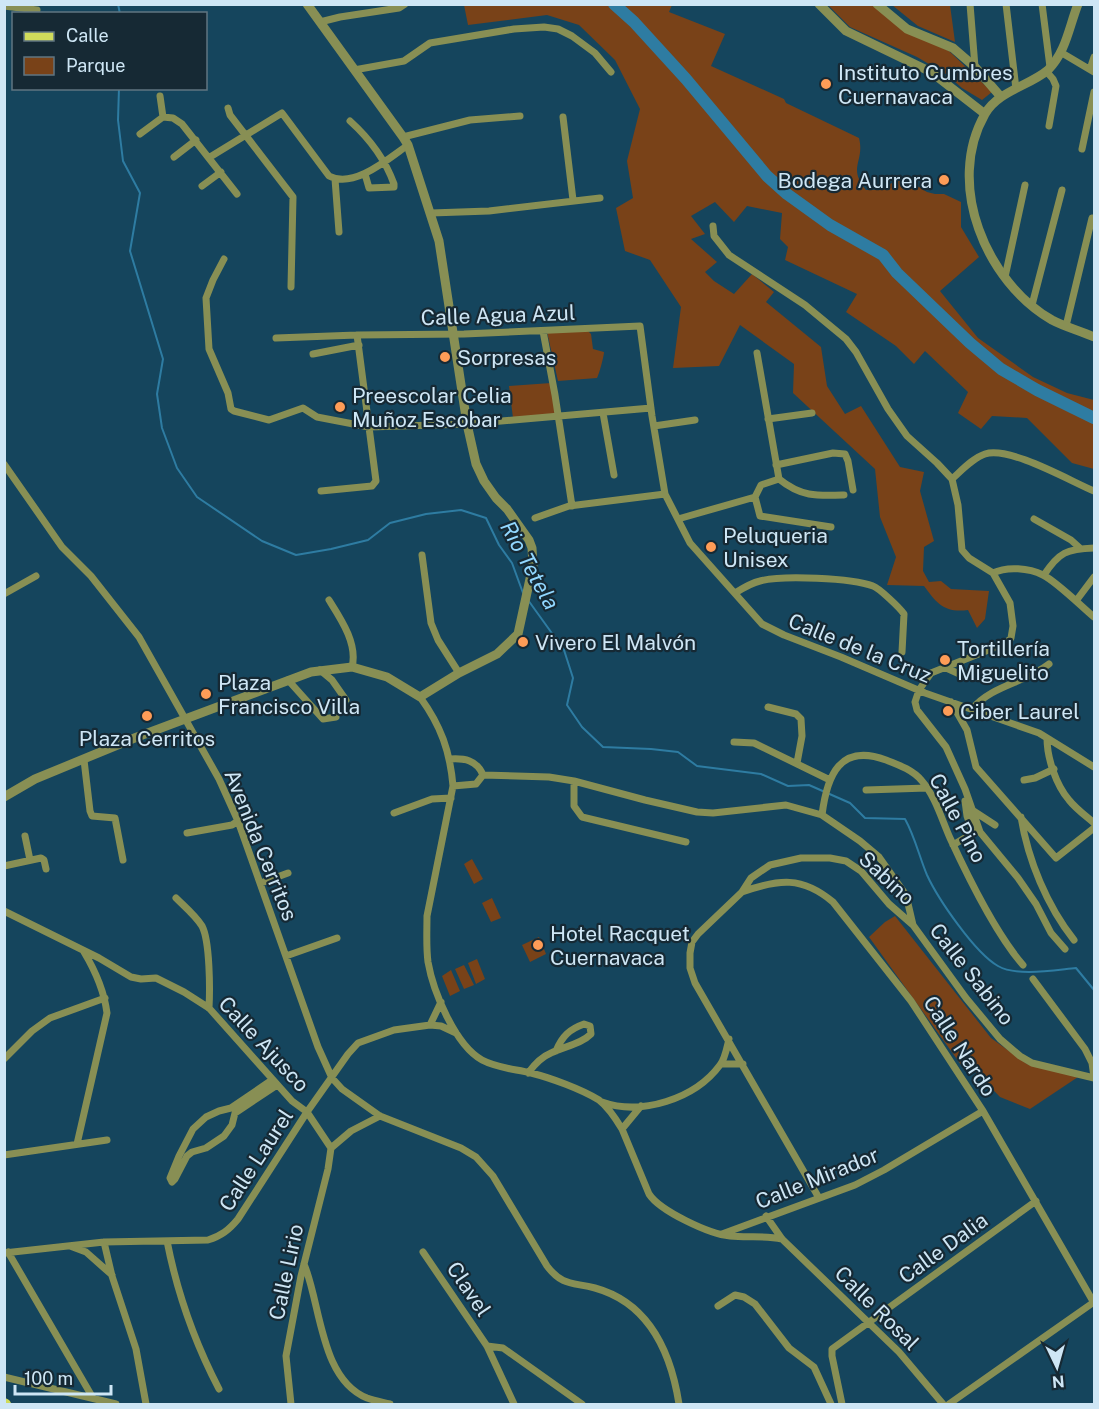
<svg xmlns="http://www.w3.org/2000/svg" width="1099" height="1409" font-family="'Public Sans',sans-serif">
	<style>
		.green { fill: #794218 }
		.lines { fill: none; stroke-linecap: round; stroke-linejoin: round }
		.stream { stroke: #2e7ca2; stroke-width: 2 }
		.river { stroke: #2e7ca2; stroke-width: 12 }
		.minor { stroke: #888f54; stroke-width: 7 }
		.tertiary { stroke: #888f54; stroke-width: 9 }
		.primary { stroke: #d0dc5b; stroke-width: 10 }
		.poi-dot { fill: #fe9c57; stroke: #162934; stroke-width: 2 }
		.labels { text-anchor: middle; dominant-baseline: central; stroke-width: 4.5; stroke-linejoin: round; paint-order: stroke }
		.poi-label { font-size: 21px; fill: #cee6f5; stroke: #162934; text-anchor: start }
		.street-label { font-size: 21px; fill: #cee6f5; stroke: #162934 }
		.water-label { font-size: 22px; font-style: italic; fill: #91d7ff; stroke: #162934 }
	</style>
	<rect width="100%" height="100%" fill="#15455d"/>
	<path class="green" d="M464,5H672L669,12L725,34L711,66L784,99L786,103L859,138C865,162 847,167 866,190C884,191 888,184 903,177L927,192L935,194H944L961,202V227L979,257L940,291L978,338L1033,377L1067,393L1094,400V469L1072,463L1027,418L992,416L981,429L958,413L968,392L925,351L914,364L896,346L846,312L857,294L785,260L788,247L780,239L782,213L747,206L734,222L715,202L691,216L705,234L691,239L717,262L705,272L714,281L734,294L752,274L774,292L766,302L821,347L827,386L845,414L861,406L900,467L924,472L920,491L934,541L924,547L923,571L929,582L941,581L951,589L989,591L985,619L977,628L968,610C945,613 937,604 924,586L887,585L896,557L880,517L875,469L793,393L794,364L740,325L719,366L673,368L681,307L650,260L625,251L616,208L633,198L627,161L640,109L615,60L579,25L547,15L468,25Z
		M828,5H872L886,15L901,29L949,51L992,92L982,100L962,88L946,74L917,57L850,27Z
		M892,5H950L955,42L918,26Z
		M586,329L591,334L593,349L604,352C604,356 599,375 597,378L558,381L547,332Z
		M551,383L556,415L513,418L509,386Z
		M472,859L483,879L474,884L464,864Z
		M492,898L501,918L491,922L482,903Z
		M895,916L991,1038L1027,1064L1078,1077L1030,1109L1000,1097L970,1066L964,1069L869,937L885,922Z
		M539,937L546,954L530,962L522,945Z
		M477,959L485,979L476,984L468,963Z
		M464,965L474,985L464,989L455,969Z
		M451,970L460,991L450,996L442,976Z"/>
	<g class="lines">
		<path class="stream" d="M118,4L120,14
			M119,88L118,120L123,161L140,193L130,251L163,359L157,394L162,428L177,468L197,497L262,541L296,555L331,549L368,540L390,523L426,514L461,510L486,518L499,545L512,563L523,593
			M528,600L564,650L573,678L567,705L582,727L603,747L651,749L678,752L697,766L761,774L788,786L809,785L850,803L865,818L905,819C915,837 919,856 927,875C938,899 975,953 998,966C1017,977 1055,970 1076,968L1094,990"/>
		<path class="river" d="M614,4L634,22L686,79L767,176L787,194L830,225L883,255L897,273L970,343L1001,369L1037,390L1094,418"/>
		<path class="minor" d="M970,4L975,67
			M1006,4L1016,89
			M1042,4L1050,67
			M4,6L37,10
			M320,22L340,17L399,8L405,4
			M1062,53L1094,72
			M1090,69L1094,57
			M354,70L404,61L430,43L514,29L544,27L558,29L572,36L595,53L611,72
			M1046,71L1053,79L1056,86L1049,126
			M160,96L163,117
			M228,108L230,115L293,197L291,287
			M163,117L173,118L182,124L237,194
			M563,117L573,200
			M350,121C370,139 385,159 394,184V187L369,188L365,174
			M140,134L163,117
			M403,137L470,120L520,116
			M1082,149L1094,92
			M174,157L196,140
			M210,157L282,113L329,176C354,189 388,159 408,145
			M335,179L339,232
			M202,186L221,172
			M431,213L489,211L600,198
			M713,226L714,236L729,255L805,305L846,339L856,352L888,409L907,436L937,463L952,479L958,505L962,550L969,558L993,573L1010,603L1013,626L1011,638L1006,643L931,673L919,690L915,702L917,710L946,747L965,789L980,832L1018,878L1036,904L1051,933L1065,949
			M224,259L213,280L206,298L209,349L228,393L231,409L234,411L269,420L303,408L317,417L369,427L467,424L651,408
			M1005,277L1025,185
			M1032,305L1062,190
			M1066,326L1092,218
			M543,331L555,395L572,506
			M276,338L357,335L464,334L640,326L652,416L665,494L690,543L762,624L784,635L841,657L925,693L1039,733L1094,767
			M757,353L779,479
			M313,354L359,345
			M603,413L614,475
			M768,419L812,413
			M654,426L695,420
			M4,464L62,547L91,576L139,637L219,779L238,821L318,1047L332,1078L342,1089L380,1116L461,1148L476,1157L493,1176L547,1266C563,1287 573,1282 595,1288C649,1303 671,1353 679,1404
			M776,465L833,453L845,454L848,461L853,490
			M779,479C801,497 817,496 844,495
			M952,479C962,470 973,458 985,454C1010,446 1070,481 1094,491
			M321,491L372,486L376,481L357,335
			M755,497L760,516L831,527
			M535,518L569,506L665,494
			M678,519L755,497L761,485L779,479
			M1034,519L1071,540L1081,549
			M422,555L431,623L438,640L459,673
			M993,573C1007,566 1029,568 1043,575C1057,582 1082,607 1094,617
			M1044,575C1059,552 1067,549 1094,548
			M735,593C743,588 751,583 760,581C782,575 852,578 873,586C879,588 900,608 904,614L902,652
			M4,594L36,576
			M329,600C341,619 358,644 352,667
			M1076,601L1094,577
			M944,667L966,677
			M320,670L332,680L346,700
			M288,680L323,719L336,717
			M420,697C441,726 450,751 453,786L427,916C427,931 426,947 428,962C433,991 455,1045 482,1060C497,1068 514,1069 531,1073C551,1078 581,1089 599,1100C608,1107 616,1119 622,1129L649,1194C660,1211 709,1234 730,1236C748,1238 763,1235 782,1239
			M951,702L967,730L976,767L1056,858L1094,828
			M768,707L796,714L801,719L802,736L797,763
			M972,709C992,685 1025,683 1049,664
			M1047,738C1047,758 1056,785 1069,800C1076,809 1086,816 1094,823
			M734,742L754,743L830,780
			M450,759C464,758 477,760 483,775
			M84,760L90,811L92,816L115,818L123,860
			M483,775L549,777L574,781L645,800L697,812L713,813L786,805L822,815L860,841L879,857L906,895L913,925L966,998L1000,1039L1020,1056L1032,1063L1094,1078
			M1024,780L1035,778L1054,769
			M574,781V806L582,817L686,842
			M453,786L476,784L483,775
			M866,790L927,788
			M972,810L995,825
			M394,813L432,799L451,798
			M822,815C827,775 840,743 886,760C899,765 913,770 922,781C935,796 942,820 950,838C968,877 995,933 1023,965
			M1021,817C1028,860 1047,906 1074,940
			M187,833L232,825L238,821
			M25,836L30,860
			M953,845L973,833L967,816L965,801
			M4,866L41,858L44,860L46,869
			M261,883L288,873
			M742,892C779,879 802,876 833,902L911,1001L983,1111L1094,1303
			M176,898C185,907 195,915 202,926C210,941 210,990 209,1008
			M4,911L99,958L131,977L141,979L156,978L184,992L209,1008L292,1101L307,1112L331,1148
			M286,956L337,938
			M1033,979L1085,1049L1092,1063L1094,1077
			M430,1025L441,1002
			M4,1059L32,1031L50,1018L105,998
			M721,1064H743
			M528,1073C534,1065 541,1057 551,1053C564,1046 580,1045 591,1034L590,1026L584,1024C570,1029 562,1036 556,1051
			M602,1102C641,1116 695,1099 720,1065C725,1059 727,1047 729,1039
			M622,1129L641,1106
			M77,1144L107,1013C104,990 96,972 84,952
			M331,1148L351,1131L380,1116
			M4,1155L107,1140
			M172,1182L170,1178L179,1156L193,1129L206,1117L219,1111L231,1108L272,1080
			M172,1182L175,1179L187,1156L192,1152L206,1148L224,1136L232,1125L235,1113L277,1085
			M819,1198L695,983L690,968V953L692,942L698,934L742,892L751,878L770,865L801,858H830L846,861L861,871L889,904L913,925
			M766,1216L782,1239L899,1352L943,1404
			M722,1234L855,1185L884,1170L983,1111
			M167,1241C177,1292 195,1343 219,1389
			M104,1242L112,1276L136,1349L146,1404
			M70,1246L86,1252L112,1275
			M8,1252L93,1398
			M423,1252L487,1346L514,1404
			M4,1253L104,1242L208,1240C221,1236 229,1230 238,1219L307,1112L348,1054L358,1043L394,1030L430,1025L441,1026L456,1033
			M304,1264C321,1304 320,1379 367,1398C375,1401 382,1402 390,1404
			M718,1306L735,1295L744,1297L755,1304L789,1348L814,1367L831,1404
			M487,1346L503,1348L582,1404
			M4,1377L116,1404
			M291,1404L286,1356L301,1276L328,1169L331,1148
			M842,1404L832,1356V1349L1036,1201
			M949,1404L1094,1302"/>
		<path class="tertiary" d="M819,4L846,31L931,72L985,114
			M877,4L907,29L953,48L975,67L1001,97
			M1078,4C1069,27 1066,52 1048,70C1029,86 998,91 985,114C945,184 986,282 1052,320C1065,327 1081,331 1094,337
			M4,797L35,779L137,737L311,672L352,667L387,677L420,697L459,673L497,654L518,634L533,565L532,548L529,540L507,509L496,498L484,481L476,464L467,424L439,241L408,145L403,137L307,4"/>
		<path class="primary" d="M4,1403L6,1404"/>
	</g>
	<g class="poi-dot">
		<circle cx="826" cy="84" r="6"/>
		<circle cx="944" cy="180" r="6"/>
		<circle cx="445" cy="357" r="6"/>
		<circle cx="340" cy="407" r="6"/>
		<circle cx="711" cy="547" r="6"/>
		<circle cx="523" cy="642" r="6"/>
		<circle cx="945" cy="660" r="6"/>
		<circle cx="206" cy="694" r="6"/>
		<circle cx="948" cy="711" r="6"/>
		<circle cx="147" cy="716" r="6"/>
		<circle cx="538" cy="945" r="6"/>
	</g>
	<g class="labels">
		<g class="poi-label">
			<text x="838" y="72">Instituto Cumbres<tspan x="838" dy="24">Cuernavaca</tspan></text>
			<text x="932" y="180" text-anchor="end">Bodega Aurrera</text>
			<text x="457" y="357">Sorpresas</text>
			<text x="352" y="395">Preescolar Celia<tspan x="352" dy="24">Muñoz Escobar</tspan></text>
			<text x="723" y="535">Peluqueria<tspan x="723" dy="24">Unisex</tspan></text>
			<text x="535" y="642">Vivero El Malvón</text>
			<text x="957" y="648">Tortillería<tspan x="957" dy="24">Miguelito</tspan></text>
			<text x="218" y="682">Plaza<tspan x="218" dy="24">Francisco Villa</tspan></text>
			<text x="960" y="711">Ciber Laurel</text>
			<text x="147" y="738" text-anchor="middle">Plaza Cerritos</text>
			<text x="550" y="933">Hotel Racquet<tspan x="550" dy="24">Cuernavaca</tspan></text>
		</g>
		<g class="street-label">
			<text transform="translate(498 315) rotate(-2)">Calle Agua Azul</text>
			<text transform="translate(860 648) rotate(22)">Calle de la Cruz</text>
			<text transform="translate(958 818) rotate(62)">Calle Pino</text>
			<text transform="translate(261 845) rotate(68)">Avenida Cerritos</text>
			<text transform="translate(887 878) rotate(43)">Sabino</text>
			<text transform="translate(972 974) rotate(52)">Calle Sabino</text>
			<text transform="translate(264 1044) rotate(47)">Calle Ajusco</text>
			<text transform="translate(960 1046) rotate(57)">Calle Nardo</text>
			<text transform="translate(256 1160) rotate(-57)">Calle Laurel</text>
			<text transform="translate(817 1178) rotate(-22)">Calle Mirador</text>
			<text transform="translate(943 1248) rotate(-36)">Calle Dalia</text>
			<text transform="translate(286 1272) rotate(-78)">Calle Lirio</text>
			<text transform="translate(469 1289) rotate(56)">Clavel</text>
			<text transform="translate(877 1308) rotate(45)">Calle Rosal</text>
		</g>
		<g class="water-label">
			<text transform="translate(530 565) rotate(61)">Rio Tetela</text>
		</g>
	</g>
	<rect width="1099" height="1409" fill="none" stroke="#cee6f5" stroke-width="12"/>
	<rect x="12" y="12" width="195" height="78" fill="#162934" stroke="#607581" stroke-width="1.5"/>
	<rect x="24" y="32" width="30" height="9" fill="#d0dc5b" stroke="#607581" stroke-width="1.5"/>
	<text x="66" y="42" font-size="18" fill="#cee6f5">Calle</text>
	<rect x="24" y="57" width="30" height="18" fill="#794218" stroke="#607581" stroke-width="1.5"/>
	<text x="66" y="72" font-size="18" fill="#cee6f5">Parque</text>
	<g transform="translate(1057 1367) rotate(175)" stroke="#162934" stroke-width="4.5" paint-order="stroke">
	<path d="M0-4.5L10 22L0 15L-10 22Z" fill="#cee6f5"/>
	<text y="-9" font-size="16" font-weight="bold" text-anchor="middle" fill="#cee6f5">N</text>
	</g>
	<path d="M15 1385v9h96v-9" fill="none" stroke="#cee6f5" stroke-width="3"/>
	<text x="24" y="1385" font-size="18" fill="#cee6f5" stroke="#162934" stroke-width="4.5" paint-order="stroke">100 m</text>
</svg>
